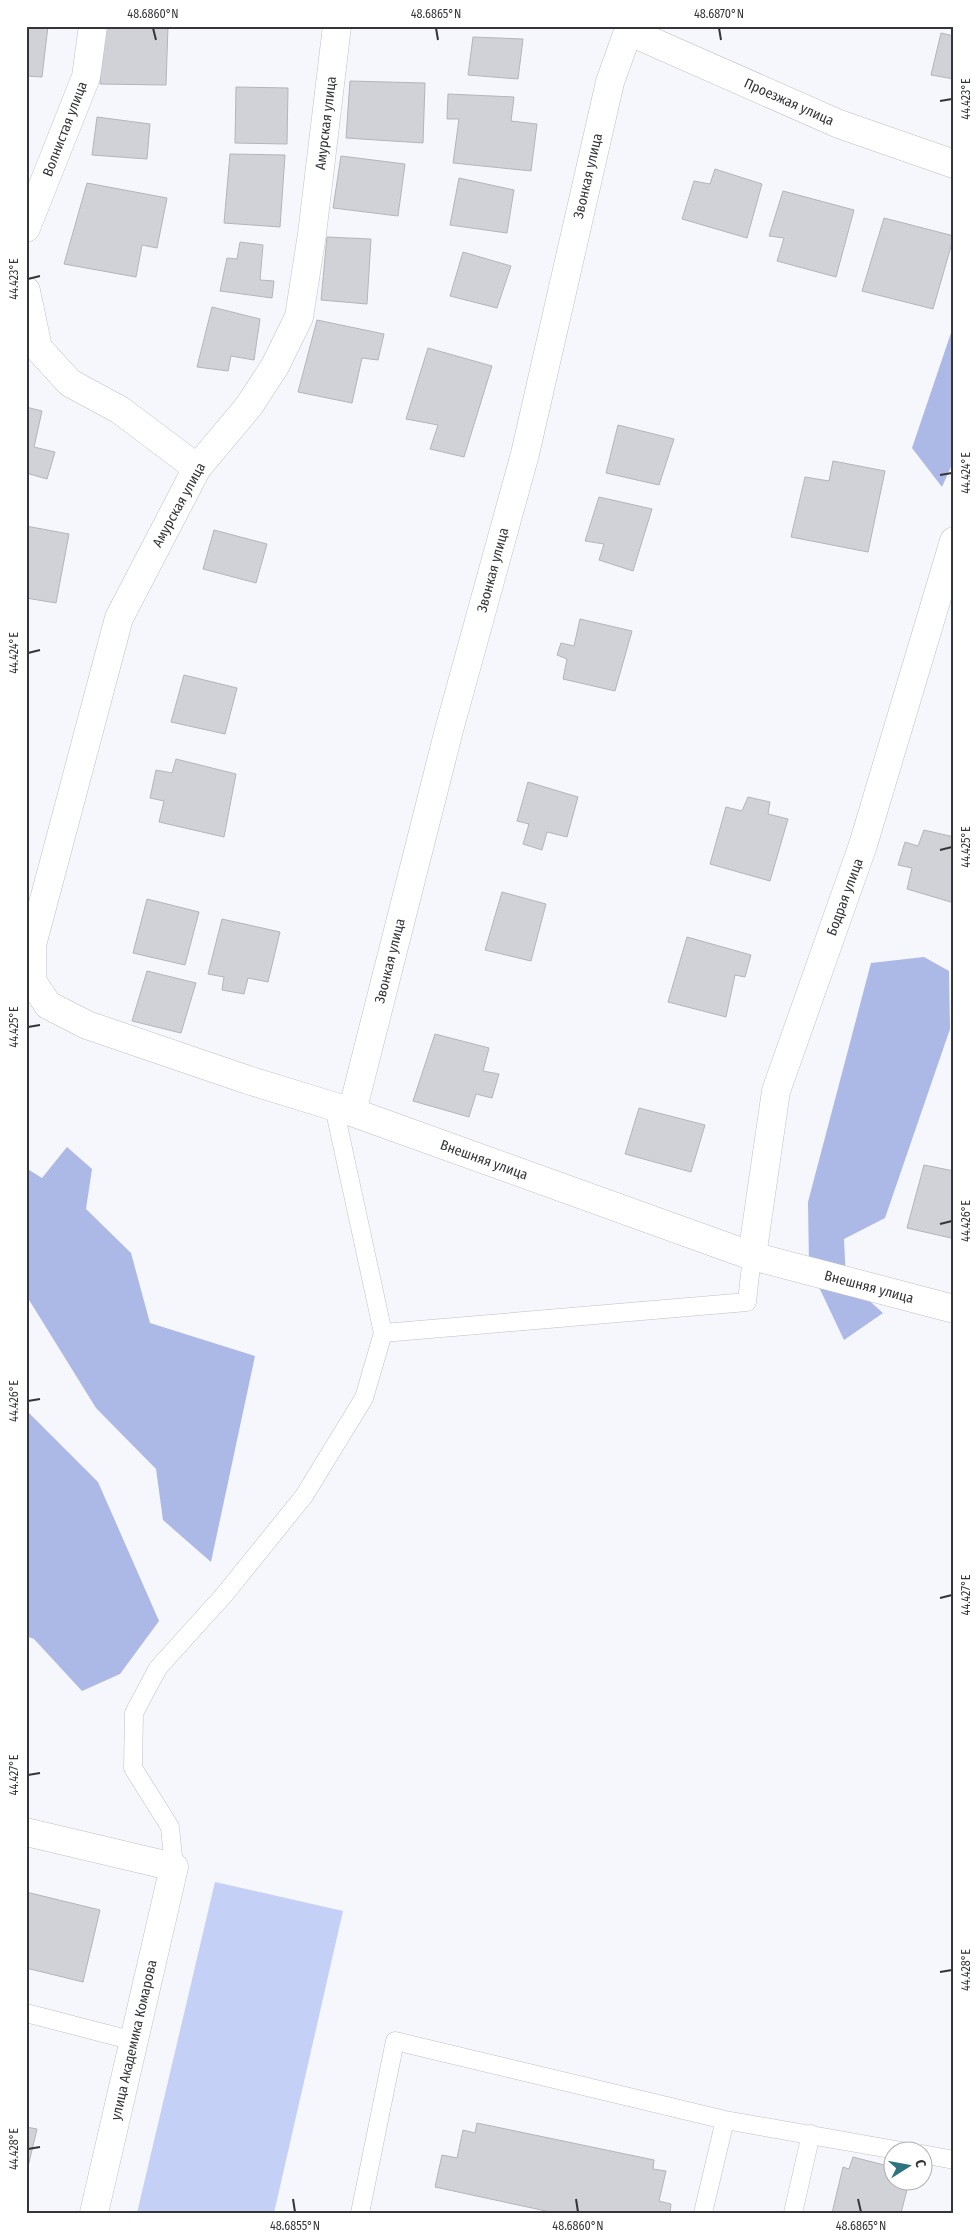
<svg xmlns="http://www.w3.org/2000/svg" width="980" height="2239" font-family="'Fira Sans Condensed',sans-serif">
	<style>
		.green { fill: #c5d0f7 }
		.forest { fill: #acb9e7 }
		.building { fill: #d0d2d8; stroke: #b3b5bb }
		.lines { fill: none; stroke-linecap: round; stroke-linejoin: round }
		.lane-casing { stroke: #bfc1c7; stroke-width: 19 }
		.street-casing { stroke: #bfc1c7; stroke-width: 29 }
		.lane { stroke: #fff; stroke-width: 18 }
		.street { stroke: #fff; stroke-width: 28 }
		.ticks { fill: none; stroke: #343537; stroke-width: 2 }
		.labels { text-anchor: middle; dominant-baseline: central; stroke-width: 4; stroke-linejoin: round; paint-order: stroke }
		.street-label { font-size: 14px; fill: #343537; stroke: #fff }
		.neatline { fill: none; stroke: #343537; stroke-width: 2 }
		.ticks-label { font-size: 12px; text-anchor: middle; fill: #343537 }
	</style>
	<rect width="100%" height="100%" fill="#f5f7fd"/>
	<path class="green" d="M215,1882L343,1911L274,2213H137Z"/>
	<path class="forest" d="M954,324V460L942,487L912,448Z
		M924,957L949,971L950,1029L885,1218L844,1239L846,1280L883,1313L844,1340L809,1266L808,1202L871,963Z
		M67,1147L92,1169L86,1209L131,1253L150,1323L255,1356L211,1562L163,1520L156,1469L96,1408L26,1295V1168L42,1178Z
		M26,1410L98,1482L159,1621L120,1674L82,1691L34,1639L26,1636Z"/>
	<path class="building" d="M26,26H48L42,77L26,76Z
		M102,26H168L166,85L100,84Z
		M941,33L954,36V79L931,75Z
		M473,37L523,39L518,79L468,75Z
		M350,81L425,83L423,143L346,138Z
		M236,87L288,88L287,144L235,143Z
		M448,94L514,97L511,121L537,124L531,171L453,163L459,119H447Z
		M97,117L150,124L147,159L92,155Z
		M230,154L285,155L280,227L224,223Z
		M341,156L405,164L398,216L333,208Z
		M715,169L762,184L747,238L682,219L694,181L710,184Z
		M459,178L514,190L507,233L450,225Z
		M87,183L167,198L157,248L142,245L136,277L64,264Z
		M783,191L854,210L836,277L777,261L784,238L769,236Z
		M884,218L954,236L933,309L862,291Z
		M327,237L371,239L367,304L321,300Z
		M240,242L263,245L260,280L274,281L272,298L220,291L227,258L237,259Z
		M463,252L511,266L497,308L450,296Z
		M212,307L260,319L254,360L231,356L228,371L197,367Z
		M317,320L384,334L378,360L362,358L352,403L298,392Z
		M428,348L492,366L464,457L430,449L438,425L406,419Z
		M26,407L42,411L34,447L55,452L47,479L26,473Z
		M618,425L674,439L659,485L606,473Z
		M833,461L885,471L868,552L791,537L805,477L829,481Z
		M599,497L652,509L633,571L599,560L604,544L585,541Z
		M26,526L69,534L56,603L26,598Z
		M214,530L267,544L256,583L203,569Z
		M580,619L632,631L615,691L563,679L567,659L557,655L561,643L574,646Z
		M184,675L237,688L225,734L171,722Z
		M176,759L236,774L224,837L159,822L164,801L150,798L156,770L172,773Z
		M528,782L578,797L567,837L547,832L542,850L523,844L529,824L517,821Z
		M748,797L770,802L768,814L788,819L770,881L710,864L726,807L742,811Z
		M924,830L954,837V903L907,889L912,868L898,865L905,842L918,846Z
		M502,892L546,904L531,961L485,950Z
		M147,899L199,912L185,965L133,953Z
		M222,919L280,932L268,982L248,978L244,994L222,990L224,977L208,974Z
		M687,937L751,955L745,977L735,975L726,1017L668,1002Z
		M147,971L196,983L181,1033L132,1021Z
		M435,1034L489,1048L483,1071L499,1074L492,1098L476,1094L469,1117L413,1101Z
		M639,1108L705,1125L691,1172L625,1154Z
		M924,1165L954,1171V1225L951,1238L907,1228Z
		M26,1892L100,1910L83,1982L26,1968Z
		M477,2123L654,2160L653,2169L666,2171L659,2201L671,2204L670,2213H555L435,2187L442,2155L457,2158L463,2130L475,2133Z
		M26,2127L37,2129L26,2175Z
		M891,2154L892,2182H909L901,2213H832L843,2167L849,2169L853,2157L888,2166Z"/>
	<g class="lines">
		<defs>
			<path id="lane" d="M334,1107L383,1333
				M174,1867L170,1827L133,1768L134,1713L158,1668L224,1595L304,1496L364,1398L383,1333L747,1302L752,1256
				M26,2013L134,2041
				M922,2154L954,2160
				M360,2213L395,2041L725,2120L907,2152
				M703,2213L725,2120
				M793,2213L811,2134"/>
			<path id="street" d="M337,26L312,234L299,317L275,366L249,406L197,468L119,618L32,945V981L48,1005L87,1025L248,1080L352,1112L752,1256L954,1309
				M628,31L839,124L954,164
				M26,228L86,77L93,26
				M26,291L38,348L70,383L120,410L197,468
				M352,1112L449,730L525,454L610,82L630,26
				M752,1256L776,1091L863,845L954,541
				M26,1832L174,1867L94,2213"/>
		</defs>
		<use href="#lane" class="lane-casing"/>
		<use href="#street" class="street-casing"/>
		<use href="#lane" class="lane"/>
		<use href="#street" class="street"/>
	</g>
	<path class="ticks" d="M153,28L156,40M436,28L438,40M719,28L721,40M940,101L952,99M28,279L40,276M940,475L952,473M28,653L40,650M940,850L952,847M28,1027L40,1025M940,1224L952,1221M28,1401L40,1399M940,1598L952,1595M28,1775L40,1773M940,1972L952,1970M28,2149L40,2147M293,2199L295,2212M576,2199L578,2212M858,2199L861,2212"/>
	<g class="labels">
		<g class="street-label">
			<text transform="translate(789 102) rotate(24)">Проезжая улица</text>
			<text transform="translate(326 123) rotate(-83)">Амурская улица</text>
			<text transform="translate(65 129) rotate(-69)">Волнистая улица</text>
			<text transform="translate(588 176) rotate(-77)">Звонкая улица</text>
			<text transform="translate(179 505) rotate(-61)">Амурская улица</text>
			<text transform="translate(493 570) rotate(-75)">Звонкая улица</text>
			<text transform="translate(845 897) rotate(-70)">Бодрая улица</text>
			<text transform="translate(390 961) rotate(-76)">Звонкая улица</text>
			<text transform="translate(484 1160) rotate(20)">Внешняя улица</text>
			<text transform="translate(869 1287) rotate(15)">Внешняя улица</text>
			<text transform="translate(134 2040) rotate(-77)">улица Академика Комарова</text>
		</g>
	</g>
	<rect width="980" height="2239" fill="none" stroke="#ffffff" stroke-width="55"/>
	<g transform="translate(908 2166) rotate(79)"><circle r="24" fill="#ffffff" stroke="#aeaeaf"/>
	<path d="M0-4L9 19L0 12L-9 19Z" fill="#2d7480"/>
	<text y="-8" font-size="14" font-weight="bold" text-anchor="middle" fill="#343537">С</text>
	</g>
	<rect x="28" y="28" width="924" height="2184" class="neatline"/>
	<g class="ticks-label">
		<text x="153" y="18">48.6860°N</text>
		<text x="436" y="18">48.6865°N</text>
		<text x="719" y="18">48.6870°N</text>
		<text transform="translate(966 99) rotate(-90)" y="4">44.423°E</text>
		<text transform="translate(14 279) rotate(-90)" y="4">44.423°E</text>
		<text transform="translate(966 473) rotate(-90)" y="4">44.424°E</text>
		<text transform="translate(14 653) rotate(-90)" y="4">44.424°E</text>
		<text transform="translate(966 847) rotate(-90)" y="4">44.425°E</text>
		<text transform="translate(14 1027) rotate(-90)" y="4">44.425°E</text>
		<text transform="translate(966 1221) rotate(-90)" y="4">44.426°E</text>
		<text transform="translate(14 1401) rotate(-90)" y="4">44.426°E</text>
		<text transform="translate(966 1595) rotate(-90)" y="4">44.427°E</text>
		<text transform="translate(14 1775) rotate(-90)" y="4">44.427°E</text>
		<text transform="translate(966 1970) rotate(-90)" y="4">44.428°E</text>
		<text transform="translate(14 2149) rotate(-90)" y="4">44.428°E</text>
		<text x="295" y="2230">48.6855°N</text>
		<text x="578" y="2230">48.6860°N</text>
		<text x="861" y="2230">48.6865°N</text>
	</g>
</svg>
